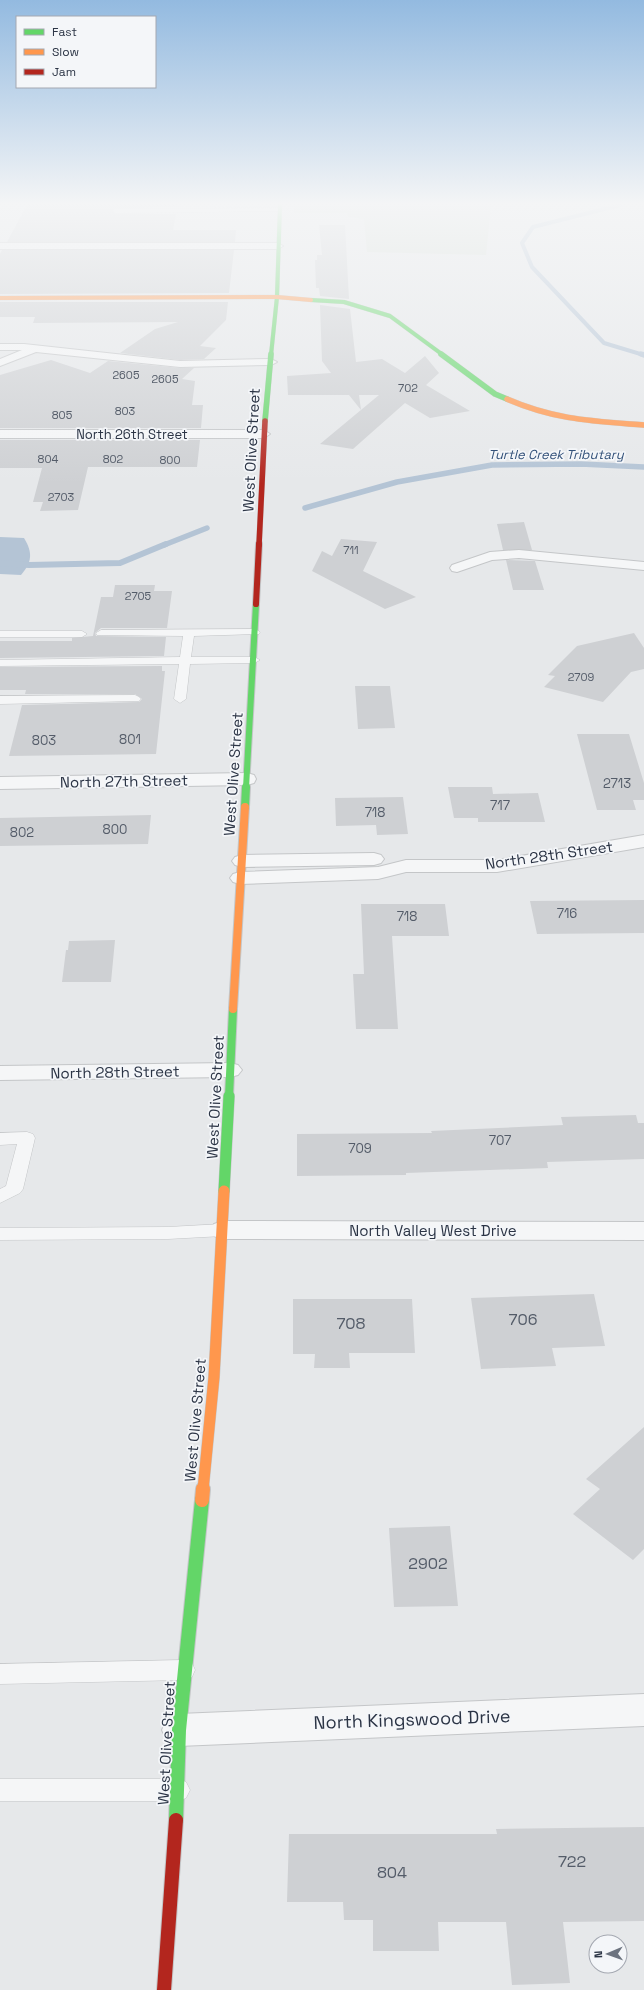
<svg xmlns="http://www.w3.org/2000/svg" width="644" height="1990" font-family="'Space Grotesk',sans-serif">
	<style>
		.green { fill: #d6ded6 }
		.water { fill: #b4c4d5 }
		.lines { fill: none; stroke-linecap: round; stroke-linejoin: round }
		.stream-far2 { stroke: #b4c4d5; stroke-width: 4 }
		.stream-far1 { stroke: #b4c4d5; stroke-width: 5.5 }
		.stream { stroke: #b4c4d5; stroke-width: 6 }
		.building { fill: #ced0d3 }
		.lane-casing { stroke: #c4c6c8; stroke-width: 1 }
		.street-casing { stroke: #c4c6c8; stroke-width: 2 }
		.fast-far5-casing { stroke: #c4c6c8; stroke-width: 4.5 }
		.fast-far4-casing { stroke: #c4c6c8; stroke-width: 6 }
		.fast-far3-casing { stroke: #c4c6c8; stroke-width: 8 }
		.fast-far2-casing { stroke: #c4c6c8; stroke-width: 10 }
		.fast-far1-casing { stroke: #c4c6c8; stroke-width: 12 }
		.fast-casing { stroke: #c4c6c8; stroke-width: 16 }
		.slow-far4-casing { stroke: #c4c6c8; stroke-width: 4.5 }
		.slow-far3-casing { stroke: #c4c6c8; stroke-width: 6 }
		.slow-far2-casing { stroke: #c4c6c8; stroke-width: 10 }
		.slow-far1-casing { stroke: #c4c6c8; stroke-width: 12 }
		.slow-casing { stroke: #c4c6c8; stroke-width: 16 }
		.jam-far2-casing { stroke: #c4c6c8; stroke-width: 6 }
		.jam-far1-casing { stroke: #c4c6c8; stroke-width: 8 }
		.jam-casing { stroke: #c4c6c8; stroke-width: 16 }
		.lane { fill: #f5f6f7; fill-rule: evenodd }
		.street { fill: #f5f6f7; fill-rule: evenodd }
		.fast-far5 { stroke: #63d668; stroke-width: 4 }
		.fast-far4 { stroke: #63d668; stroke-width: 5.5 }
		.fast-far3 { stroke: #63d668; stroke-width: 6 }
		.fast-far2 { stroke: #63d668; stroke-width: 8 }
		.fast-far1 { stroke: #63d668; stroke-width: 11 }
		.fast { stroke: #63d668; stroke-width: 14 }
		.slow-far4 { stroke: #ff974d; stroke-width: 4 }
		.slow-far3 { stroke: #ff974d; stroke-width: 5.5 }
		.slow-far2 { stroke: #ff974d; stroke-width: 8 }
		.slow-far1 { stroke: #ff974d; stroke-width: 11 }
		.slow { stroke: #ff974d; stroke-width: 14 }
		.jam-far2 { stroke: #b3261e; stroke-width: 5.5 }
		.jam-far1 { stroke: #b3261e; stroke-width: 6 }
		.jam { stroke: #b3261e; stroke-width: 14 }
		.labels { text-anchor: middle; dominant-baseline: central; stroke-width: 3.5; stroke-linejoin: round; paint-order: stroke }
		.far-number-label { font-size: 11px; fill: #545c69 }
		.far-street-label { font-size: 13px; fill: #2b3445; stroke: #f4f6f9 }
		.far-water-label { font-size: 13px; font-style: italic; fill: #34527a; stroke: #f4f6f9 }
		.number-label { font-size: 13px; fill: #545c69 }
		.street-label { font-size: 15px; fill: #2b3445; stroke: #f4f6f9 }
		.near-number-label { font-size: 16px; fill: #545c69 }
		.near-street-label { font-size: 18px; fill: #2b3445; stroke: #f4f6f9 }
	</style>
	<rect width="100%" height="100%" fill="#e6e8ea"/>
	<path class="green" d="M294,205H491L486,255L367,252L364,219L348,217L347,213H294Z"/>
	<path class="water" d="M0,537L24,538C33,553 32,562 21,575L0,574Z"/>
	<g class="lines">
		<path class="stream-far2" d="M620,205L533,227L522,243L532,267L604,343L644,355"/>
		<path class="stream-far1" d="M641,354L644,355
			M305,508L397,482L492,465L581,464L644,467
			M164,545L207,528"/>
		<path class="stream" d="M0,563L29,565L120,563L166,544"/>
	</g>
	<path class="building" d="M27,205H178L177,207L116,208L112,211L116,214H176L173,230H236L235,242H7Z
		M319,225H345L349,299L320,296L319,288H316L315,260H317V255H322Z
		M2,250H234L229,293L0,294V254Z
		M0,302H228L226,320L200,346L216,348L204,359L180,360L120,353L155,329L178,322L33,323L35,317H0Z
		M320,305L350,309L356,362L382,359L405,373L425,356L439,373L426,385L470,411L430,418L405,403L353,449L320,444L379,395H359L361,410L349,395H288L287,376L331,373L322,361Z
		M51,360L90,373L108,361L180,368H194L182,379L195,381L192,405H203L201,428H0V375Z
		M0,440H200L197,467H88L78,510L40,511L43,502H33L42,468H0Z
		M524,522L532,550H503L497,524Z
		M341,539L377,542L363,571L416,597L385,609L312,571L322,551L332,556Z
		M506,560L535,561L544,590H513Z
		M115,585H155L154,591H172L167,628H101L95,633L96,636L166,637L164,656L0,658V641H72V638L93,636L101,597H113Z
		M634,633L644,648V669L631,672L603,702L544,687L555,676L548,675L577,646Z
		M162,666V671H165L156,754L9,756L22,705L139,702L142,699L135,694H25L26,690H0V667Z
		M355,686H390L395,728L358,729Z
		M577,734H629L644,783V800H633L636,810H597Z
		M448,787H492L493,794L538,793L545,822H478V818H454Z
		M403,797L408,834L377,835L376,825L336,826L335,798Z
		M151,815L148,844L0,846V818Z
		M644,900V933L537,934L530,901Z
		M361,904H445L449,936H392L398,1029H356L353,974H364Z
		M115,940L111,982H62L66,950H68L69,941Z
		M636,1115L638,1123H644V1159L547,1162L548,1168L406,1173V1175L297,1176V1134L432,1133L431,1131L563,1125L561,1117Z
		M594,1294L605,1346L552,1348L556,1366L481,1369L471,1298Z
		M293,1299H412L415,1353H349L350,1368H314L315,1354H293Z
		M644,1427V1549L633,1560L573,1514L600,1489L586,1479Z
		M450,1526L458,1606L394,1607L389,1528Z
		M644,1827V1921L563,1922L570,1983L512,1985L506,1922H438L439,1951H373V1920H344L343,1902H287L289,1834H497L496,1829Z"/>
	<g class="lines">
		<defs>
			<path id="lane" d="M279,208L281,209V211L116,213L113,211L116,209Z
				M255,629L260,632L259,634L194,636L191,657H254L260,660L254,663L190,664L186,699L180,703L174,699L179,664L0,666V660L180,657L183,636L97,635L96,633L101,630Z
				M0,631H82L87,634L82,637H0Z
				M135,695L139,697L141,699L139,701L0,704V696Z
				M27,1132L33,1134L35,1138L23,1189L20,1193L0,1203V1189L6,1186L17,1144L0,1145V1133Z
				M223,1224L229,1226L232,1230L229,1234L223,1236L168,1239L0,1240V1228L168,1227Z
				M184,1660L192,1663L195,1670L192,1677L184,1680L0,1684V1664Z
				M0,1779H178L186,1782L190,1790L186,1798L178,1801H0Z"/>
			<path id="street" d="M0,243H278L283,246L278,249H0Z
				M0,344H24L180,361L271,359L277,362L271,365L180,367L36,352L0,366V359L22,350H0Z
				M0,430H264L270,434L264,438H0Z
				M519,550L644,562V570L519,558L492,560L457,572L452,571L450,568L452,565L490,552Z
				M247,773L254,775L256,779L254,783L247,785L0,789V777Z
				M644,835V847L497,872H406L378,879L240,884L233,882L230,878L233,874L240,872L378,867L406,860H497Z
				M374,853L381,855L384,859L381,863L374,865L242,867L235,865L232,861L235,857L242,855Z
				M230,1063L238,1065L242,1070L238,1075L230,1077L0,1080V1066Z
				M223,1221L644,1222V1240L223,1239L214,1236L210,1230L214,1224Z
				M644,1694V1726L179,1746L167,1741L162,1730L167,1719L179,1714Z"/>
			<path id="fast-far5" d="M311,300L344,302L390,316L443,355
				M271,355L277,297L280,205"/>
			<path id="fast-far4" d="M441,354L495,394L507,399
				M265,421L271,354"/>
			<path id="fast-far3" d="M246,788L256,604"/>
			<path id="fast-far2" d="M245,807L246,787
				M229,1097L233,1009"/>
			<path id="fast-far1" d="M224,1191L229,1096"/>
			<path id="fast" d="M176,1820L179,1730L202,1500"/>
			<path id="slow-far4" d="M0,298L277,297L311,300"/>
			<path id="slow-far3" d="M507,399C555,420 593,421 644,425"/>
			<path id="slow-far2" d="M233,1009L245,807"/>
			<path id="slow-far1" d="M203,1490L214,1377L224,1191"/>
			<path id="slow" d="M202,1500L203,1489"/>
			<path id="jam-far2" d="M259,545L265,421"/>
			<path id="jam-far1" d="M256,604L259,544"/>
			<path id="jam" d="M164,1990L176,1820"/>
		</defs>
		<use href="#lane" class="lane-casing"/>
		<use href="#street" class="street-casing"/>
		<use href="#fast-far5" class="fast-far5-casing"/>
		<use href="#fast-far4" class="fast-far4-casing"/>
		<use href="#fast-far3" class="fast-far3-casing"/>
		<use href="#fast-far2" class="fast-far2-casing"/>
		<use href="#fast-far1" class="fast-far1-casing"/>
		<use href="#fast" class="fast-casing"/>
		<use href="#slow-far4" class="slow-far4-casing"/>
		<use href="#slow-far3" class="slow-far3-casing"/>
		<use href="#slow-far2" class="slow-far2-casing"/>
		<use href="#slow-far1" class="slow-far1-casing"/>
		<use href="#slow" class="slow-casing"/>
		<use href="#jam-far2" class="jam-far2-casing"/>
		<use href="#jam-far1" class="jam-far1-casing"/>
		<use href="#jam" class="jam-casing"/>
		<use href="#lane" class="lane"/>
		<use href="#street" class="street"/>
		<use href="#fast-far5" class="fast-far5"/>
		<use href="#fast-far4" class="fast-far4"/>
		<use href="#fast-far3" class="fast-far3"/>
		<use href="#fast-far2" class="fast-far2"/>
		<use href="#fast-far1" class="fast-far1"/>
		<use href="#fast" class="fast"/>
		<use href="#slow-far4" class="slow-far4"/>
		<use href="#slow-far3" class="slow-far3"/>
		<use href="#slow-far2" class="slow-far2"/>
		<use href="#slow-far1" class="slow-far1"/>
		<use href="#slow" class="slow"/>
		<use href="#jam-far2" class="jam-far2"/>
		<use href="#jam-far1" class="jam-far1"/>
		<use href="#jam" class="jam"/>
	</g>
	<linearGradient id="sky" x2="0" y2="1"><stop stop-color="#93bae0"/><stop offset="0.42" stop-color="#f4f5f6"/><stop offset="1" stop-color="#f4f5f6" stop-opacity="0"/></linearGradient>
	<rect width="644" height="484" fill="url(#sky)"/>
	<g class="labels">
		<g class="far-number-label">
			<text x="126" y="375">2605</text>
			<text x="165" y="379">2605</text>
			<text x="408" y="388">702</text>
			<text x="125" y="411">803</text>
			<text x="62" y="415">805</text>
			<text x="48" y="459">804</text>
			<text x="113" y="459">802</text>
			<text x="170" y="460">800</text>
			<text x="61" y="497">2703</text>
			<text x="351" y="550">711</text>
			<text x="138" y="596">2705</text>
			<text x="581" y="677">2709</text>
		</g>
		<g class="far-street-label">
			<text x="132" y="434">North 26th Street</text>
		</g>
		<g class="far-water-label">
			<text x="556" y="454">Turtle Creek Tributary</text>
		</g>
		<g class="number-label">
			<text x="130" y="739">801</text>
			<text x="44" y="740">803</text>
			<text x="617" y="783">2713</text>
			<text x="500" y="805">717</text>
			<text x="375" y="812">718</text>
			<text x="115" y="829">800</text>
			<text x="22" y="832">802</text>
			<text x="567" y="913">716</text>
			<text x="407" y="916">718</text>
			<text x="500" y="1140">707</text>
			<text x="360" y="1148">709</text>
		</g>
		<g class="street-label">
			<text transform="translate(251 450) rotate(-87)">West Olive Street</text>
			<text transform="translate(233 774) rotate(-86)">West Olive Street</text>
			<text transform="translate(124 781) rotate(-1)">North 27th Street</text>
			<text transform="translate(549 855) rotate(-8)">North 28th Street</text>
			<text transform="translate(115 1072) rotate(-1)">North 28th Street</text>
			<text transform="translate(215 1097) rotate(-87)">West Olive Street</text>
			<text x="433" y="1230">North Valley West Drive</text>
			<text transform="translate(195 1420) rotate(-85)">West Olive Street</text>
			<text transform="translate(166 1743) rotate(-87)">West Olive Street</text>
		</g>
		<g class="near-number-label">
			<text x="523" y="1319">706</text>
			<text x="351" y="1323">708</text>
			<text x="428" y="1563">2902</text>
			<text x="572" y="1861">722</text>
			<text x="392" y="1872">804</text>
		</g>
		<g class="near-street-label">
			<text transform="translate(412 1719) rotate(-2)">North Kingswood Drive</text>
		</g>
	</g>
	<rect x="16" y="16" width="140" height="72" fill="#f4f6f9" stroke="#a4a8b1"/>
	<rect x="24" y="29" width="20" height="6" fill="#63d668" stroke="#a4a8b1"/>
	<text x="52" y="36" font-size="12" fill="#2b3445">Fast</text>
	<rect x="24" y="49" width="20" height="6" fill="#ff974d" stroke="#a4a8b1"/>
	<text x="52" y="56" font-size="12" fill="#2b3445">Slow</text>
	<rect x="24" y="69" width="20" height="6" fill="#b3261e" stroke="#a4a8b1"/>
	<text x="52" y="76" font-size="12" fill="#2b3445">Jam</text>
	<g transform="translate(608 1954) rotate(268)"><circle r="19" fill="#f4f6f9" stroke="#a4a8b1"/>
	<path d="M0-3L7 15L0 10L-7 15Z" fill="#6c737f"/>
	<text y="-6" font-size="11" font-weight="bold" text-anchor="middle" fill="#2b3445">N</text>
	</g>
</svg>
